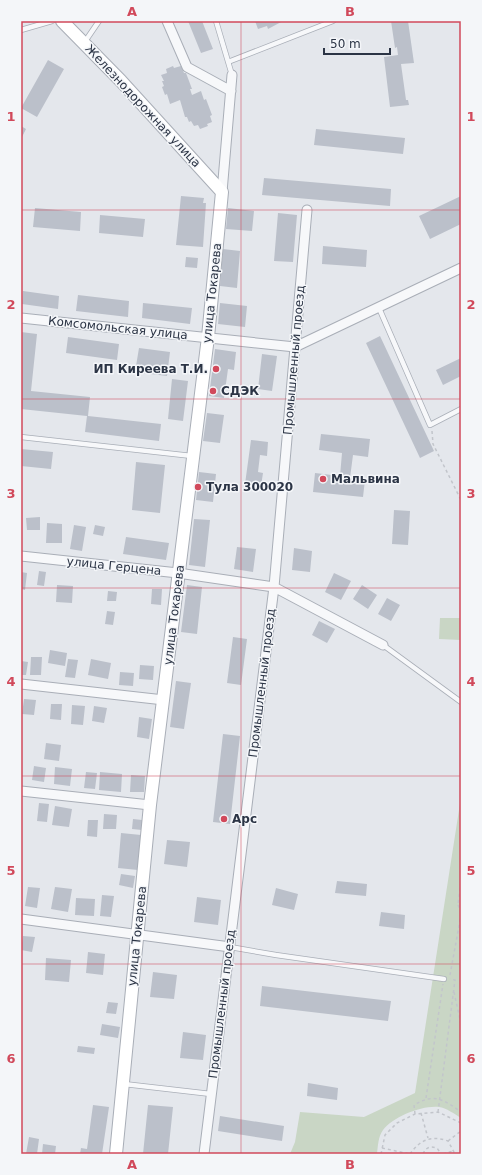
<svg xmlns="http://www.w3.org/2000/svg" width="482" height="1175" font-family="'DejaVu Sans',sans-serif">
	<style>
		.green { fill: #c9d6c5 }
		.building { fill: #bbc0ca }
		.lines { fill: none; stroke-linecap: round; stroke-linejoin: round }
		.lane-casing { stroke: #a9aeb7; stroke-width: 6 }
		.street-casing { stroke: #a9aeb7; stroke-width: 11 }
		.secondary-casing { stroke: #a9aeb7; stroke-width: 14 }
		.path { stroke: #c2c5cb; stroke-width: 1.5; stroke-dasharray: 3 3; stroke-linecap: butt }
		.lane { stroke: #f7f8fa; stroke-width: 4.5 }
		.street { stroke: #f7f8fa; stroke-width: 9 }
		.secondary { stroke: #fff; stroke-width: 12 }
		.grid { fill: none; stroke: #d1495b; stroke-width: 1; stroke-opacity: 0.55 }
		.poi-dot { fill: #d1495b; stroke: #f4f6f9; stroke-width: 1.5 }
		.labels { text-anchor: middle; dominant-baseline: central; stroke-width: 3; stroke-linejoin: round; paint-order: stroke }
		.street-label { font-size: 12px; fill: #2b3445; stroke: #f4f6f9 }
		.poi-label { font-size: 12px; font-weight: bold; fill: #2b3445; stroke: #f4f6f9; text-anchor: start }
		.neatline { fill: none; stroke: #d1495b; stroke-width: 1.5 }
		.grid-label { font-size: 13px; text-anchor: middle; font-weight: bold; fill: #d1495b }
	</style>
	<rect width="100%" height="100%" fill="#e4e7ec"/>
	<path class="green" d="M440,618H461V640L439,639Z
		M461,797V1118C455,1114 446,1108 439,1107C422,1105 393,1117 383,1130C378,1137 378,1146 377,1154H290L295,1142L300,1112L364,1117L415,1093Z"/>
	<path class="building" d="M188,21H202L213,49L201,53Z
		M255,21H283L268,29L267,26L258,29Z
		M391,21H408L414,63L401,64L406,100H408L409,105L390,107L384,57L398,55L397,47L395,48Z
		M48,60L64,69L37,117L21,108Z
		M173,66L174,68L181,66L184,73H186L192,89H190L192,95L201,91L204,100L206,99L212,115L210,116L212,122L207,124L208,126L200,129L198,125L194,126L191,121L189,122L187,117H185L180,100L170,104L167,94L165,95L162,87L164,86L162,81H164L161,75L167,73L166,69Z
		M21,126L26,129L21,139Z
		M316,129L405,138L403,154L314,145Z
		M264,178L391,189L390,206L262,195Z
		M181,196L204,198L203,203H206L203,247L176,245Z
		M461,196V224L430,239L419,216Z
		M35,208L81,212L80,231L33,227Z
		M228,208L254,211L252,231L226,229Z
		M278,213L297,215L293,262L274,261Z
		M100,215L145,219L143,237L99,233Z
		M323,246L367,250L366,267L322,264Z
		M223,249L240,251L237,288L220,286Z
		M186,257L198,258L197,268L185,267Z
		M23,291L59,296L58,309L22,304Z
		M78,295L129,301L128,317L76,311Z
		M143,303L192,308L190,324L142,318Z
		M220,303L247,306L245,327L218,324Z
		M21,332L37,334L31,391L90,397L88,416L161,424L159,441L85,432L87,416L21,409Z
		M380,336L434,451L420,458L366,343Z
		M68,337L119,344L117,360L66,353Z
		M139,348L170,352L167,376L135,372Z
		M215,349L236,352L234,370L228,369L224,398L209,396Z
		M262,354L277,356L272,391L258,389Z
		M461,358V376L443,385L436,370Z
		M172,379L188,381L183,421L168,419Z
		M207,413L224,415L220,443L203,441Z
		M321,434L370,439L368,457L353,455L350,478L365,480L363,497L313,492L315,473L340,476L342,453L319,450Z
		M251,440L268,442L267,456L260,455L258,472L263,473L261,486L245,484Z
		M21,449L53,452L51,469L21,466Z
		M136,462L165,465L160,513L132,510Z
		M199,472L216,474L213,502L196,500Z
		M394,510L410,511L408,545L392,544Z
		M40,517V530H27L26,518Z
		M194,519L210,520L205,567L189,565Z
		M47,523L62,524V543H46Z
		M74,525L86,527L82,551L70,549Z
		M95,525L105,527L103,536L93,534Z
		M126,537L169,543L166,560L123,554Z
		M237,547L256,549L253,572L234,569Z
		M294,548L312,551L310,572L292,570Z
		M39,571L46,572L44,586L37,585Z
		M21,572L27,573L25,590L21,589Z
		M334,573L351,581L341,600L325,592Z
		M57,585L73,586L72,603L56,602Z
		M187,585L202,587L197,634L181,632Z
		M362,585L377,595L368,609L353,599Z
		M152,589H162L161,605L151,604Z
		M108,591L117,592L116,601H107Z
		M387,598L400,605L391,621L378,614Z
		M107,611L115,612L113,625L105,624Z
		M319,621L335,629L327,643L312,635Z
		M233,637L247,639L241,685L227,683Z
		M50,650L67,653L65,666L48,663Z
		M31,657H42L41,675H30Z
		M68,659L78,660L75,678L65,677Z
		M91,659L111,663L108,679L88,675Z
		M21,661L28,662L26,675H21Z
		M140,665L154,666L153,680L139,679Z
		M120,672L134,673L133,686L119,685Z
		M176,681L191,683L184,729L170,727Z
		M24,699L36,700L34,715L22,714Z
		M51,704H62L61,720L50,719Z
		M72,705L85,706L83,725L71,724Z
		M94,706L107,708L104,723L92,721Z
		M139,717L152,719L149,739L137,737Z
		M223,734L240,736L230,824L213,822Z
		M46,743L61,745L59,761L44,759Z
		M34,766L46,768L44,782L32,780Z
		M55,767L72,769L70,786L54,784Z
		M86,772L97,773L95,789L84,788Z
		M100,772L122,774L121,792L99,790Z
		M131,775L145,776L144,792H130Z
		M39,803L49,804L47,822L37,821Z
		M55,806L72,809L69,827L52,825Z
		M104,814L117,815L116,829H103Z
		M133,819L142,820V830L132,829Z
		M88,820H98L97,837L87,836Z
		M121,833L141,835L138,870L118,868Z
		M167,840L190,842L187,867L164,864Z
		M121,874L135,876L133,888L119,885Z
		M337,881L367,884L366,896L335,893Z
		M28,887L40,888L37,908L25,906Z
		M55,887L72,889L68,912L51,909Z
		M276,888L298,894L294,910L272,905Z
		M102,895L114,896L111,917L100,916Z
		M197,897L221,900L218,925L194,922Z
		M76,898L95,899L94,916L75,915Z
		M381,912L405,915L404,929L379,926Z
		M23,936L35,937L32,952L21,950Z
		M88,952L105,954L103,975L86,973Z
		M46,958L71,960L69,982L45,980Z
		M153,972L177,975L174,999L150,997Z
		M262,986L391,1001L388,1021L260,1006Z
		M108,1002L118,1003L116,1014L106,1013Z
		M102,1024L120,1027L118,1038L100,1035Z
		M183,1032L206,1035L203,1060L180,1058Z
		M78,1046L95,1048L94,1054L77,1052Z
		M308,1083L338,1088L337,1100L307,1096Z
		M93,1105L109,1107L102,1154H80L81,1148L87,1149Z
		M148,1105L173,1107L168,1154H143Z
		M220,1116L284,1126L282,1141L218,1131Z
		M29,1137L39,1139L37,1154H26Z
		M43,1144L56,1146L55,1154H42Z"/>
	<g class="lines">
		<defs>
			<path id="lane" d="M216,21L232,75
				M21,30L52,21
				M84,43L99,21
				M228,62L333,21
				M379,308L430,425L461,409
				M21,437L192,456
				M383,645L461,702
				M230,947L276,955L444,979
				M124,1084L211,1094"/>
			<path id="street" d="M167,21L187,67L231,91
				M222,192L232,75
				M21,318L295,347L461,268
				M21,556L178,573L274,587L383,645
				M21,684L164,700
				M21,791L150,805
				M21,919L230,947
				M204,1154L274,587L307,210"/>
			<path id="secondary" d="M62,21L121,81L222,192L208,337L150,805L116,1154"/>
		</defs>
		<use href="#lane" class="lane-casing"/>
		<use href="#street" class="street-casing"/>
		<use href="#secondary" class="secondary-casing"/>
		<path class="path" d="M432,431L433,444L461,500
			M461,882L458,904H461
			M458,905L461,911
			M450,975L461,915
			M454,992L461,1024
			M426,1098L443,984
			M438,1112L455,980L450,979
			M421,1113L428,1138
			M415,1114L414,1105C434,1093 443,1099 461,1112
			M448,1141L461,1131
			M382,1148L410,1154
			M381,1154L385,1135L397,1123L415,1114L438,1112L461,1123
			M410,1154C420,1140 431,1135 448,1141L455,1154
			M423,1154C426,1147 430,1146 437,1148L441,1154
			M443,1154L453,1151"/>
		<use href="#lane" class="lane"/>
		<use href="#street" class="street"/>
		<use href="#secondary" class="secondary"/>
	</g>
	<path class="grid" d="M241,21V1154M21,210H461M21,399H461M21,588H461M21,776H461M21,964H461"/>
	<g class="poi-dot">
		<circle cx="216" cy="369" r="4"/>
		<circle cx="213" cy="391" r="4"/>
		<circle cx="323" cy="479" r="4"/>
		<circle cx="198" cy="487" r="4"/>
		<circle cx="224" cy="819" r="4"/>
	</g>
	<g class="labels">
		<g class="street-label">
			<text transform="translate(143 106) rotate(47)">Железнодорожная улица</text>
			<text transform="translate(212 293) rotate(-84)">улица Токарева</text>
			<text transform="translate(118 328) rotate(6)">Комсомольская улица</text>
			<text transform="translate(294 360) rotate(-85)">Промышленный проезд</text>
			<text transform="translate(114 566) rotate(6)">улица Герцена</text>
			<text transform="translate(174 615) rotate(-83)">улица Токарева</text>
			<text transform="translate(262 683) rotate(-83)">Промышленный проезд</text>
			<text transform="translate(137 936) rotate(-84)">улица Токарева</text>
			<text transform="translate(222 1004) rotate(-83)">Промышленный проезд</text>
		</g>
		<g class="poi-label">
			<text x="208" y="369" text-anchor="end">ИП Киреева Т.И.</text>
			<text x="221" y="391">СДЭК</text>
			<text x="331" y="479">Мальвина</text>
			<text x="206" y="487">Тула 300020</text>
			<text x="232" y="819">Арс</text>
		</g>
	</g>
	<rect width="482" height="1175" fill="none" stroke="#f4f6f9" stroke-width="44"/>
	<path d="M324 48v6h66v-6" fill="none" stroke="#2b3445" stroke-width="2"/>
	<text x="330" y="48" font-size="12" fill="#2b3445" stroke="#f4f6f9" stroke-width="3" paint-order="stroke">50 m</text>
	<rect x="22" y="22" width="438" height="1131" class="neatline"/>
	<g class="grid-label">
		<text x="132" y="16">A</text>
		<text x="350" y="16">B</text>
		<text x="11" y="121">1</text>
		<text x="471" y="121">1</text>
		<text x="11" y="309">2</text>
		<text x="471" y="309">2</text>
		<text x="11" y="498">3</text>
		<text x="471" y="498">3</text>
		<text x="11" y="686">4</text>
		<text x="471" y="686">4</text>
		<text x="11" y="875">5</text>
		<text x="471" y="875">5</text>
		<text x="11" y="1063">6</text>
		<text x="471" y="1063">6</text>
		<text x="132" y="1169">A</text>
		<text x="350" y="1169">B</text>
	</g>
</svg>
